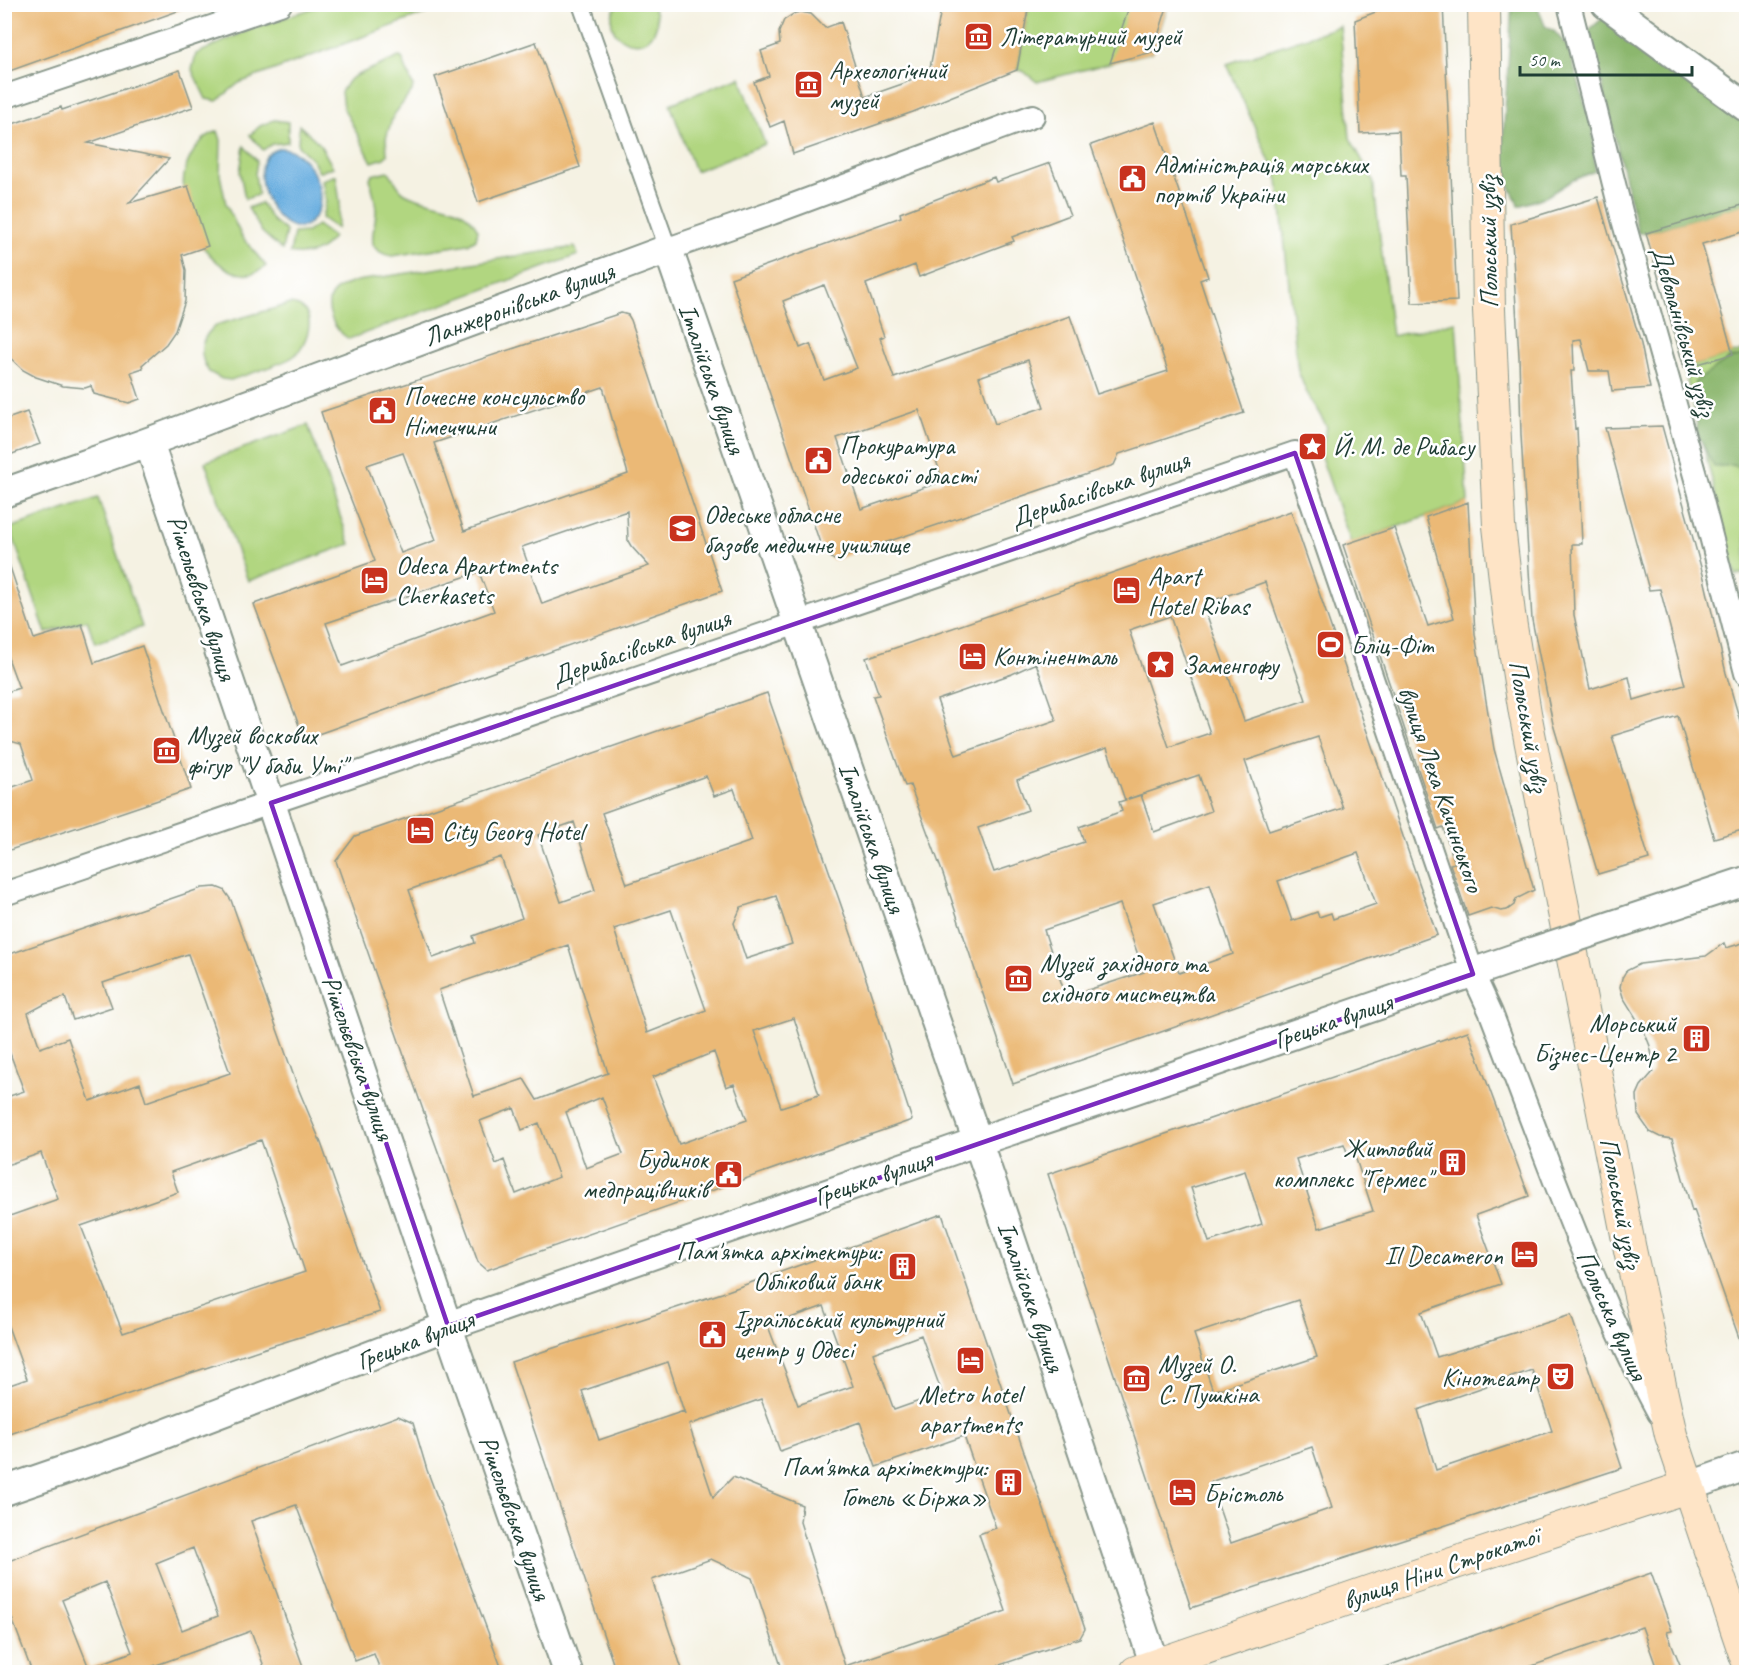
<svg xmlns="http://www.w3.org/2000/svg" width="1751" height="1677" font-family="Caveat,sans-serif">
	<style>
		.green { fill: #b1d680; stroke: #688a5a; stroke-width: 1.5 }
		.forest { fill: #8cb76e; stroke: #567a51; stroke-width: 1.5 }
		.water { fill: #6aafe0; stroke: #44768a; stroke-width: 1.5 }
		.building { fill: #ebb976; fill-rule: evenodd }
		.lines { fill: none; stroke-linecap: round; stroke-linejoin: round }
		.pedestrian-casing { stroke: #8a988c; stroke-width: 20 }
		.minor-casing { stroke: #8a988c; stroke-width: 26 }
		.tertiary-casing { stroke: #8a988c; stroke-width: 32 }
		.secondary-casing { stroke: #8a988c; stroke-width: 34 }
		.pedestrian { stroke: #fff; stroke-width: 16 }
		.minor { stroke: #fff; stroke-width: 22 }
		.tertiary { stroke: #fff; stroke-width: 28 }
		.secondary { stroke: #fee4c6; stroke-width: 32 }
		.tertiary-bridge-casing { stroke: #8a988c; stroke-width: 32; stroke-linecap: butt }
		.tertiary-bridge { stroke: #fff; stroke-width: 28 }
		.marked { fill: none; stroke: #7b2cbf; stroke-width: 4.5; stroke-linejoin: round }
		.labels { text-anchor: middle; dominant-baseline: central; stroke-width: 5; stroke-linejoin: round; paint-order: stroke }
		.poi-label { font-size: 26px; fill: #1f3d34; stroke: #fff; text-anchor: start }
		.street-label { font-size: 26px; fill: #1f3d34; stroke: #fff }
	</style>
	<rect width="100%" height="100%" fill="#fff"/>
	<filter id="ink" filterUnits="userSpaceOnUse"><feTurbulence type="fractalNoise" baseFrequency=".0167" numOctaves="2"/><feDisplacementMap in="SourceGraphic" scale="12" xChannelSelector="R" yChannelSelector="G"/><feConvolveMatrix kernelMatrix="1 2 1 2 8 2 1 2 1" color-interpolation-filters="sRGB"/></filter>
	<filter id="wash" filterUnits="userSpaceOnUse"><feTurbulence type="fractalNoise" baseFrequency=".008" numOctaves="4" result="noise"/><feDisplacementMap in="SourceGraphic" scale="24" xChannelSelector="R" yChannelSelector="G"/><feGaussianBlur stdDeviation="1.35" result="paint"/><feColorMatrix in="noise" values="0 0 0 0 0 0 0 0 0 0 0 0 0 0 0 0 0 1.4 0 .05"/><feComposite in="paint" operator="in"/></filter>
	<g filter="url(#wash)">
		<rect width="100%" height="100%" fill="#f5f2e3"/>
		<path class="green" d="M322,5H448L239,83L217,101L206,99L192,70L196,54L251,29Z
			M651,5C656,11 658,18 656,27C647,58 595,39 617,5Z
			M1029,5H1168L1153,52L1037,82L1023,71L1017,70Z
			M1340,26L1350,138L1373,180L1392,336L1456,322L1468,502L1351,543L1320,454L1327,427L1306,391L1298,371L1278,180L1227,64Z
			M399,57L402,58L413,86L412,91L393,116L386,138L387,155L384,158L372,162L343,107L341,92L348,81L355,76Z
			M740,77L765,144L695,171L670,104Z
			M274,120L288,122V142L272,144L263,150L250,135L260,126Z
			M299,125L319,143L333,167L319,172L312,159L298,146Z
			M218,131L221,140L220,175L226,204L242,237L266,266C244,286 218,266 204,248C200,243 198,233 196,226C192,215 186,203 184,191C180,169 196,138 218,131Z
			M244,146L257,161L255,174L258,195L245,199L240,172Z
			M388,171C395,178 396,188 405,193C431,207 463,200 478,230L476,239L468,244L392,256C361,250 376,232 376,211C376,201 372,189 370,178L372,175Z
			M336,175L340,203L337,229L322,218L326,201L322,180Z
			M261,203L273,221L286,231L282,250L262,232L248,208Z
			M317,225L333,237C322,252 309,257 290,253L294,233L307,232Z
			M575,247L578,255L349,339C340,333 335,328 331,317C323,294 337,287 357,281Z
			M290,304C298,305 306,309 308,317C312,328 303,349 294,356C284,364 245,375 231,380L222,379L209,372C197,354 200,335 219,324Z
			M1746,350V573L1736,576L1684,368Z
			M308,425L350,544L248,581L205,462Z
			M98,498L142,627L95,643L87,620L46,633L10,528Z"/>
		<path class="forest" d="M1512,5H1537L1545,26L1554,31L1568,47L1593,130L1595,171L1571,181L1547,196L1519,206L1510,187L1502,156Z
			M1603,18L1746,117V205L1646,233H1638L1589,30Z
			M1746,355V471L1733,465L1714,467L1697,433L1695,382L1729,359Z"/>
		<path class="water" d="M281,148C309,149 332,197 313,219C283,256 233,158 281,148Z"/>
		<g id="blocks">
			<path class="building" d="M18,4H189V7L4,73V9Z
				M942,4H1029L1017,70L913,112L793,154L784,121L770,127L754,82L769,76L761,51L780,44L779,32L784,20L795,13L801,12L811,14L825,28L841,22L865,97L905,83L930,68Z
				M1130,4H1168L1153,52L1110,63Z
				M1396,4H1443L1457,301L1412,303L1406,176H1401L1399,131L1360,133L1355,20Z
				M536,42L580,167L478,202L435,77Z
				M180,70L193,107L88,143L169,159L129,203L188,186L208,246L182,255L186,270L185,301L175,331L166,344L142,365L143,368L131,372L140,399L129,403L94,394L91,386L85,388L63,386L36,377L23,370L4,352V127L61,107L62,110Z
				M1155,122L1208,277L1200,280L1244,413L1119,454L1114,465L834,560L823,552L731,278L901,217L900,213L994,177L996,182L1050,163L1070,215L1012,237L1014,241L919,277L915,265L866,284L884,336L880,338L894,378L1070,316L1097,394L1168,371L1091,145ZM824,285L857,368L824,380L810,344L800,348L783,301ZM1028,360L1044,407L995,424L979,377ZM919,410L943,481L861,509L837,438Z
				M1598,197L1641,344L1650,388L1612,391L1609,371H1589L1581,339L1573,340L1574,371H1571L1575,429L1577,428L1582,544H1572L1574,615L1590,689L1629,677L1634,700L1685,685L1660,589L1649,590L1605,428L1662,426L1704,578L1726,673L1746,741V829L1714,838L1678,716L1612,736L1649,859L1598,874L1553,724L1532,620L1521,435L1519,356L1511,224Z
				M1746,204V231L1702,244L1733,354L1684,368L1646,233Z
				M621,313L628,315L631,320L722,591L304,739L254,604L375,561L341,474L321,412ZM603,387L628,474L464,531L434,443ZM403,453L436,540L401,553L367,465ZM627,511L628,541L631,546L649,566L542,604L522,547ZM479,572L494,611L342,666L326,623Z
				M27,412L40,444L4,457V420Z
				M1468,502L1475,634L1494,749L1534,890L1516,899L1514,905L1507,910L1501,911L1491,908L1468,916L1450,864L1455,863L1443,827L1438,829L1343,545L1394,528L1428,626L1454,618L1426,517Z
				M1291,511L1437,935L1013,1084L943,874L910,785L905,786L873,696L879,695L866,658ZM1265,582L1306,700L1244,721L1203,604ZM1170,616L1210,733L1169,747L1129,630ZM1036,663L1056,720L956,755L937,700L1012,674ZM1318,737L1343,808L1287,827V825L1269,831L1245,761ZM1107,748L1125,800L1199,775L1211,811L1154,832L1141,795L1119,802L1122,811L1079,827L1084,842L994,872L978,828L1028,810L1017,780ZM1358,853L1376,904L1333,919L1331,913L1319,917L1317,912L1292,921L1278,881ZM1210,884L1233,954L1179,973L1154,903ZM1120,904L1144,972L1066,997L1044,930Z
				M4,561H8L34,639L82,624L94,663L142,646L191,789L4,852V790L33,780L21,744L10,741L4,724V693L19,688L4,647Z
				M767,693L856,948L912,1120L487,1270L478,1262L423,1110L336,861L355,836ZM706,776L714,796L734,789L752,841L627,884L602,813ZM574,822L595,890L561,902L538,835ZM501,857L522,918L473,936L475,943L433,958L409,890ZM776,896L792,944L746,959L734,923L741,907ZM671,910L706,1010L647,1033L614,929ZM568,945L608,1073L537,1100L524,1079L474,1096L439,990ZM794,1018L819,1095L781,1107L754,1031ZM714,1052L726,1087L734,1084L747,1120L679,1144L653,1077ZM602,1097L623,1154L586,1168L566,1112ZM514,1108L522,1130L539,1123L559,1177L516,1194L504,1160L496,1164L480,1121Z
				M216,887L224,890L231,900L298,1088L321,1143L380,1312L262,1349L4,1436V1387L27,1379L4,1315V1218L58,1199L41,1153L4,1166V1098L24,1091L4,1037V956L202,888ZM188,954L230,1073L146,1102L140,1083L90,1101L68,1038L40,1048L28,1013L45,1004L65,997L73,1020L112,1007L103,983ZM261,1140L305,1272L123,1333L81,1226L178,1192L171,1172Z
				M1746,942V1077L1741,1079L1746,1100V1352H1744L1694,1210L1692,1211L1672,1139L1660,1137L1650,1132L1638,1115L1637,1095L1641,1086L1653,1072V1060L1650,1046L1644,1031L1623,997L1620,987L1622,978L1626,971L1640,964L1706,956L1724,943L1726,948Z
				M1468,1031L1529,1196L1476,1215L1501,1284L1421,1312L1437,1357L1571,1315L1622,1468L1191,1608L1048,1174ZM1344,1144L1347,1152L1353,1150L1373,1211L1319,1228L1296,1159ZM1245,1171L1262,1224L1209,1242L1191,1188ZM1298,1300L1317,1357L1213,1391L1194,1334ZM1532,1370L1552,1431L1436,1470L1418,1410ZM1312,1447L1332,1508L1231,1543L1210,1482Z
				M942,1214L1085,1629L1080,1638L979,1672H783L752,1578L711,1559L652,1580L683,1672H616L511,1362L722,1293ZM824,1306L853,1386L798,1405L768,1326ZM921,1335L942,1393L894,1410L873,1353ZM668,1362L685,1415L684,1411L599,1440L582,1391ZM761,1399L780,1451L860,1422L876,1467L964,1436L996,1528L979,1534L1006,1611L845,1666L800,1522L802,1505L733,1477L713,1497L689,1425Z
				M398,1416L413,1423L427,1470L503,1672H381L374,1654L355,1661L296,1505L251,1521L305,1672H266L251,1631L137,1672H32L4,1597V1573L11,1560ZM193,1548L218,1616L182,1630L156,1563ZM105,1582L132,1652L89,1668L62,1600Z
				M1651,1573L1672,1631L1667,1632L1683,1672H1658L1642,1627L1515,1672H1380L1379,1669Z"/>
		</g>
	</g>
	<g filter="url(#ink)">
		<use href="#blocks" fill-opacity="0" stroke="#8a988c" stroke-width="1.5"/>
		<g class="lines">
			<defs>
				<path id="pedestrian" d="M581,4L668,249"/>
				<path id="minor" d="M1569,4L1622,216L1701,497L1746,673
					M4,97L280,4
					M668,249L772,213L1033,116
					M4,894L1295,453L1473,974L1491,1013C1543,1148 1590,1286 1659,1413"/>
				<path id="tertiary" d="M1606,4L1746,107
					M149,443L442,1310L568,1672
					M4,493C75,467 145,445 214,417L668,249L993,1186L1155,1666
					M1687,1487L1746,1466
					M4,1491L120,1451L448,1326L976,1142L1133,1090L1535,951"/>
				<path id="secondary" d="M1484,4L1489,310L1499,526L1509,614L1525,713L1630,1250L1671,1435L1746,1657
					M1136,1672L1397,1582L1687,1487"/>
			</defs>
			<use href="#pedestrian" class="pedestrian-casing"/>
			<use href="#minor" class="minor-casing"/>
			<use href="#tertiary" class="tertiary-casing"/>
			<use href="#secondary" class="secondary-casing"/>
			<use href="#pedestrian" class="pedestrian"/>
			<use href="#minor" class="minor"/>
			<use href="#tertiary" class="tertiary"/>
			<use href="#secondary" class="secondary"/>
			<defs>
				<path id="tertiary-bridge" d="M1535,951L1746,881"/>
			</defs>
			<use href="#tertiary-bridge" class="tertiary-bridge-casing"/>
			<use href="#tertiary-bridge" class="tertiary-bridge"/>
		</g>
	</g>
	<path class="marked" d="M1295,453L1473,974L448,1326L271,803Z"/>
	<defs>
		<symbol id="museum-square" viewBox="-11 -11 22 22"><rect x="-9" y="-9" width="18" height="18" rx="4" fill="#c8321e" stroke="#fff"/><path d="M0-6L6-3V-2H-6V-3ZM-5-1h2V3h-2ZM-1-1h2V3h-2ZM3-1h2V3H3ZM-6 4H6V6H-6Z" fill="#fff"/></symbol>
		<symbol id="civic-square" viewBox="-11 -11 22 22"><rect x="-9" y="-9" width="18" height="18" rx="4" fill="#c8321e" stroke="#fff"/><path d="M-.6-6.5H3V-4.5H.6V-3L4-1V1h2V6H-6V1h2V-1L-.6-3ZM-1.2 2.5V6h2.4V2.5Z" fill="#fff"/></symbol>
		<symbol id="sight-square" viewBox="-11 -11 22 22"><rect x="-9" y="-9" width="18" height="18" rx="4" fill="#c8321e" stroke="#fff"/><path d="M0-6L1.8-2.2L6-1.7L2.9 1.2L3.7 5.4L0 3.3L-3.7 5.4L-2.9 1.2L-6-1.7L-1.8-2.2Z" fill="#fff"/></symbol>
		<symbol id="university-square" viewBox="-11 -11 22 22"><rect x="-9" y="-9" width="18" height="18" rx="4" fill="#c8321e" stroke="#fff"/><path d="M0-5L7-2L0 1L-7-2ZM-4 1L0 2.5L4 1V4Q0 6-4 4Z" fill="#fff"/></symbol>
		<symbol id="hotel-square" viewBox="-11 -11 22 22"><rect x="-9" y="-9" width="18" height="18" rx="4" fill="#c8321e" stroke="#fff"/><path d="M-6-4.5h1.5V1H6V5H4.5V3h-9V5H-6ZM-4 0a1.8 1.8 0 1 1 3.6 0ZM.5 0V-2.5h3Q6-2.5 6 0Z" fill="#fff"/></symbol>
		<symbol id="stadium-square" viewBox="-11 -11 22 22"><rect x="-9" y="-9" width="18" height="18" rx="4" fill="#c8321e" stroke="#fff"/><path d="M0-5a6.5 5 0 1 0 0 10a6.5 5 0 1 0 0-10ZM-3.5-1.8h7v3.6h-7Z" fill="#fff"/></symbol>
		<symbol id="building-square" viewBox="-11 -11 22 22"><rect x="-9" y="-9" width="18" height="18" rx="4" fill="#c8321e" stroke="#fff"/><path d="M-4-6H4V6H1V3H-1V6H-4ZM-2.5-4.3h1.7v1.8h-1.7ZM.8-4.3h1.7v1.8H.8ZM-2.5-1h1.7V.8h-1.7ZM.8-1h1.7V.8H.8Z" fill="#fff"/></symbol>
		<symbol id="theatre-square" viewBox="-11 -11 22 22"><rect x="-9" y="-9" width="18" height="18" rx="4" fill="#c8321e" stroke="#fff"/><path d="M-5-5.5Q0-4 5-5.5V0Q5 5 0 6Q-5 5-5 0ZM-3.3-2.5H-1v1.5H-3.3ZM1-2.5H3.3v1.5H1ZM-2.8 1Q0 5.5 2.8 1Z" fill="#fff"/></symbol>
	</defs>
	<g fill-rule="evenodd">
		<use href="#museum-square" x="962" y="20" width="33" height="33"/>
		<use href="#museum-square" x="792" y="68" width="33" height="33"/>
		<use href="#civic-square" x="1116" y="162" width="33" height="33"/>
		<use href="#civic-square" x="366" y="394" width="33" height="33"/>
		<use href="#sight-square" x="1296" y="430" width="33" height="33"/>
		<use href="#civic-square" x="802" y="444" width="33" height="33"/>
		<use href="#university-square" x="666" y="512" width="33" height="33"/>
		<use href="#hotel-square" x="358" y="564" width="33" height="33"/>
		<use href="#hotel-square" x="1110" y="574" width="33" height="33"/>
		<use href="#stadium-square" x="1314" y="628" width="33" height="33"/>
		<use href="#hotel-square" x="956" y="640" width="33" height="33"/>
		<use href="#sight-square" x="1144" y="648" width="33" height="33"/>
		<use href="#museum-square" x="150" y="734" width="33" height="33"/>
		<use href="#hotel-square" x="404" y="814" width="33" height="33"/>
		<use href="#museum-square" x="1002" y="962" width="33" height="33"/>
		<use href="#building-square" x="1680" y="1022" width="33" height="33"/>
		<use href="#building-square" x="1436" y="1146" width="33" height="33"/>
		<use href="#civic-square" x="712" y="1158" width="33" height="33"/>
		<use href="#hotel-square" x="1508" y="1238" width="33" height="33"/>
		<use href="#building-square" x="886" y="1250" width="33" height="33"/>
		<use href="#civic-square" x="696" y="1318" width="33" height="33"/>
		<use href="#hotel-square" x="954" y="1344" width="33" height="33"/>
		<use href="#theatre-square" x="1544" y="1360" width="33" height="33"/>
		<use href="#museum-square" x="1120" y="1362" width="33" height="33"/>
		<use href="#building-square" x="992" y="1466" width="33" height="33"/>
		<use href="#hotel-square" x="1166" y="1476" width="33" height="33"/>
	</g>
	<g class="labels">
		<g class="poi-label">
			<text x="1000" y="36">Літературний музей</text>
			<text x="829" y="70">Археологічний<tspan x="829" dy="30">музей</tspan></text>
			<text x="1154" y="164">Адміністрація морських<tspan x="1154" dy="30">портів України</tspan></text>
			<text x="404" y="396">Почесне консульство<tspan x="404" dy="30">Німеччини</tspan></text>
			<text x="840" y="445">Прокуратура<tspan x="840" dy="30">одеської області</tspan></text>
			<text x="1333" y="446">Й. М. де Рибасу</text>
			<text x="704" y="514">Одеське обласне<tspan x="704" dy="30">базове медичне училище</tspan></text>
			<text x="396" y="565">Odesa Apartments<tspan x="396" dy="30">Cherkasets</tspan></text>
			<text x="1148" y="576">Apart<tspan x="1148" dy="30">Hotel Ribas</tspan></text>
			<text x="1351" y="645">Бліц-Фіт</text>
			<text x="993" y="656">Контіненталь</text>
			<text x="1182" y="665">Заменгофу</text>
			<text x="187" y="735">Музей воскових<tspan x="187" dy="30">фігур "У баби Уті"</tspan></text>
			<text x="442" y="831">City Georg Hotel</text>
			<text x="1040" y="963">Музей західного та<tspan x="1040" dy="30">східного мистецтва</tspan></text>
			<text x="1676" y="1023" text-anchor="end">Морський<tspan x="1676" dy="30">Бізнес-Центр 2</tspan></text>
			<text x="1432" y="1148" text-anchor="end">Житловий<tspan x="1432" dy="30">комплекс "Гермес"</tspan></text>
			<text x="708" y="1159" text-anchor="end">Будинок<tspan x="708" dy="30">медпрацівників</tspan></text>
			<text x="881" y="1251" text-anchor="end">Пам'ятка архітектури:<tspan x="881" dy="30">Обліковий банк</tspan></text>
			<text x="1503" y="1255" text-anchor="end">Il Decameron</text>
			<text x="734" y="1319">Ізраїльський культурний<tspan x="734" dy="30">центр у Одесі</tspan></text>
			<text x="1158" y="1364">Музей О.<tspan x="1158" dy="30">С. Пушкіна</tspan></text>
			<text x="1539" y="1377" text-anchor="end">Кінотеатр</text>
			<text x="970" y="1394" text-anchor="middle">Metro hotel<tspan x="970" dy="30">apartments</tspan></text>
			<text x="987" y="1467" text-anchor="end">Пам'ятка архітектури:<tspan x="987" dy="30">Готель «Біржа»</tspan></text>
			<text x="1204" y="1493">Брістоль</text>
		</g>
		<g class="street-label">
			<text transform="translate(1488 242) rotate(-91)">Польський узвіз</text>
			<text transform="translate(519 304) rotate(-20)">Ланжеронівська вулиця</text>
			<text transform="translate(1684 331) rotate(74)">Деволанівський узвіз</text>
			<text transform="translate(712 379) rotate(71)">Італійська вулиця</text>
			<text transform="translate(1100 489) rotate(-19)">Дерибасівська вулиця</text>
			<text transform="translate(202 598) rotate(72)">Рішельєвська вулиця</text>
			<text transform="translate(641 647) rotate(-19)">Дерибасівська вулиця</text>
			<text transform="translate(1529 726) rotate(80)">Польський узвіз</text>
			<text transform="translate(1441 789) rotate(71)">вулиця Леха Качинського</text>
			<text transform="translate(872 838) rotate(71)">Італійська вулиця</text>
			<text transform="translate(1333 1021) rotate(-19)">Грецька вулиця</text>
			<text transform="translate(358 1058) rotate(71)">Рішельєвська вулиця</text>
			<text transform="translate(873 1178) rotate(-19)">Грецька вулиця</text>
			<text transform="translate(1621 1203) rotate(79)">Польський узвіз</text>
			<text transform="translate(1031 1297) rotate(71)">Італійська вулиця</text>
			<text transform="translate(1612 1315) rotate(66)">Польська вулиця</text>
			<text transform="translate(415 1340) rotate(-21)">Грецька вулиця</text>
			<text transform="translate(515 1518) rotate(71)">Рішельєвська вулиця</text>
			<text transform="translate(1441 1568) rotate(-19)">вулиця Ніни Строкатої</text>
		</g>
	</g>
	<rect width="1751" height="1677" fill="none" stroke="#fff" stroke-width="24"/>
	<path d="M1520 66v9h172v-9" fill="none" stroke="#1f3d34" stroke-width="3"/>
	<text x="1529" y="66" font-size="18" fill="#1f3d34" stroke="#ffffff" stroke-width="4.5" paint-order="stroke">50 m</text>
</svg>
